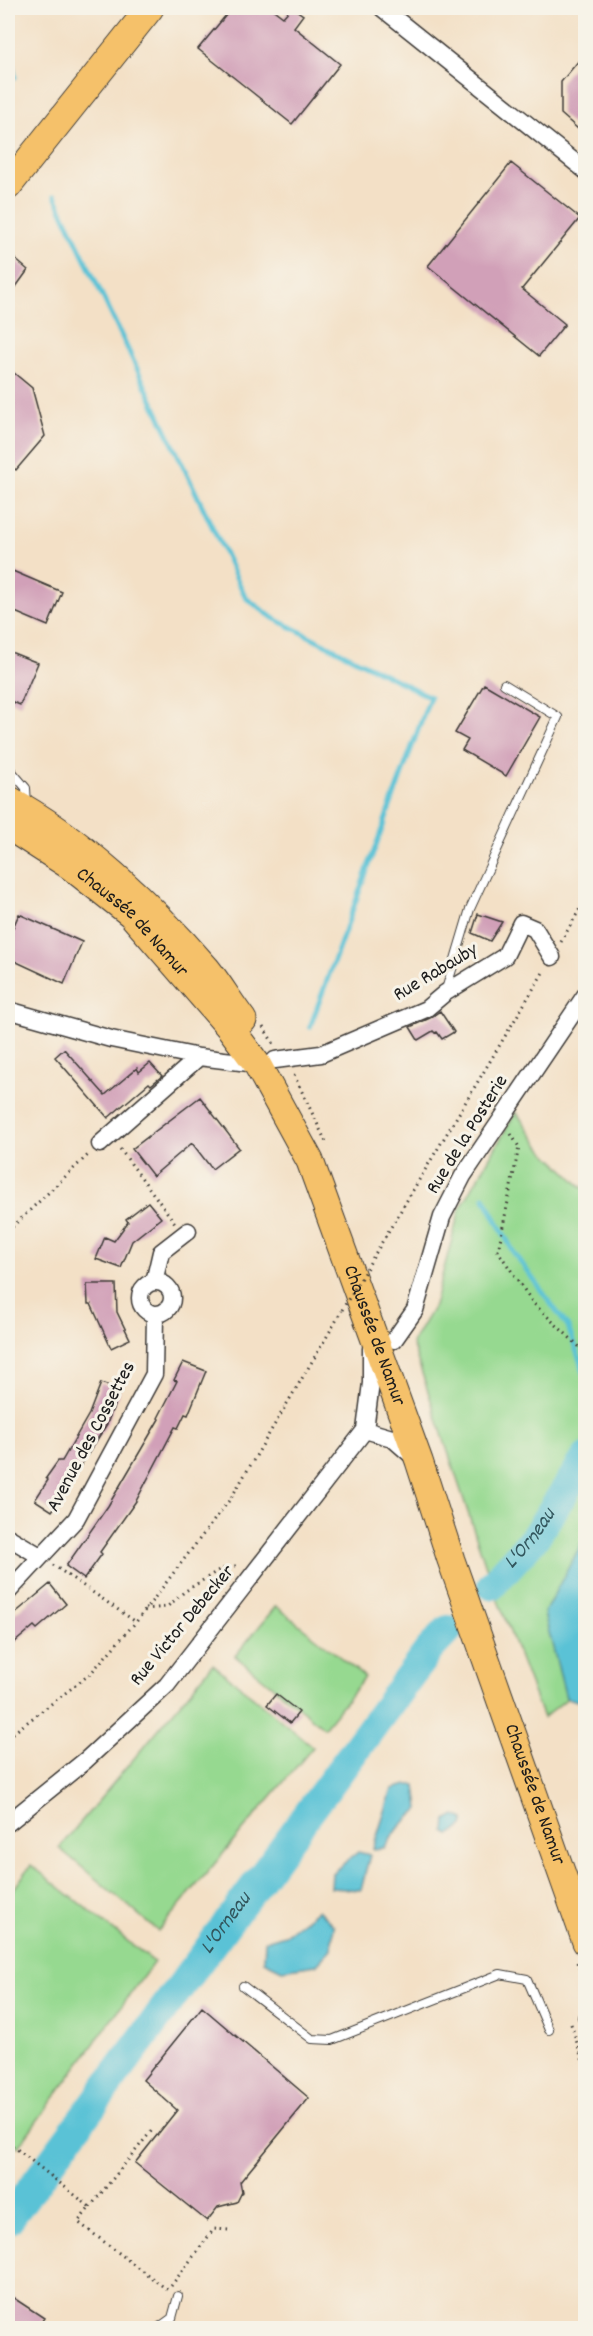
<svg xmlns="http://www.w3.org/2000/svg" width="593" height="2336" font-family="Dekko,sans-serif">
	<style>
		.green { fill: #96d990; stroke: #597a56; stroke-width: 1.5 }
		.water { fill: #5ac2d6; stroke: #3b6f79; stroke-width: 1.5 }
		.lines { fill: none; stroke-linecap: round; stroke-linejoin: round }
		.stream { stroke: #5ac2d6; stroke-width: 5 }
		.river { stroke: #5ac2d6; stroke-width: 30 }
		.building { fill: #d1a0b8 }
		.lane-casing { stroke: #3c3936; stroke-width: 10 }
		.street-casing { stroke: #3c3936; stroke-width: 19 }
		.primary-casing { stroke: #3c3936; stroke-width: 29 }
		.path { stroke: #3c3936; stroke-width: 3; stroke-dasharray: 1.5 4.5; stroke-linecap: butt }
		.lane { stroke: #fff; stroke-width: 8 }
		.street { stroke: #fff; stroke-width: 16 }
		.primary { stroke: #f5c16b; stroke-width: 27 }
		.path-bridge { stroke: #3c3936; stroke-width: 3; stroke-dasharray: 1.5 4.5; stroke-linecap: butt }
		.labels { text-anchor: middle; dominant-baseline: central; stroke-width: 6; stroke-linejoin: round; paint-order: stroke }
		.street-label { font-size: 20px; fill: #1c1c1c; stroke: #f7f3e8 }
		.water-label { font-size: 21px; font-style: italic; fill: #32565d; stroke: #f7f3e8 }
	</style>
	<rect width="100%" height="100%" fill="#f7f3e8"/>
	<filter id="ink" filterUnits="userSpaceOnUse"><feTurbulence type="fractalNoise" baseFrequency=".0167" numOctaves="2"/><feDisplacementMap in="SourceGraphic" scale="12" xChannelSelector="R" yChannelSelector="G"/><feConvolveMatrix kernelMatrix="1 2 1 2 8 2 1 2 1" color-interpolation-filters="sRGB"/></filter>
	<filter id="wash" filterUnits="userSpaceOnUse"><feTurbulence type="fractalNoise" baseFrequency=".008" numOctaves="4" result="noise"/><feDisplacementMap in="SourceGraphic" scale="24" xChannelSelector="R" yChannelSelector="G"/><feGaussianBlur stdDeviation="1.35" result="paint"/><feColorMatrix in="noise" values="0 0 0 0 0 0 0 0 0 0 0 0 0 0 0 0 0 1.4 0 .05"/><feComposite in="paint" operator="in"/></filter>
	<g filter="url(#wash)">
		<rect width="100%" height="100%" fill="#f3e0c6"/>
		<path class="green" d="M516,1112L543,1150L586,1191L585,1684L543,1718L492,1585L412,1343L434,1306L460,1209Z
			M276,1606L365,1677L324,1728L235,1656Z
			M213,1664L313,1747L158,1931L59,1848Z
			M31,1865L154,1962L18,2147L8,2139V1897Z"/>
		<path class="water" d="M585,1537L586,1703H585L566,1698L544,1613Z
			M407,1785H416L419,1809L401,1825L384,1848L373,1849L392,1789Z
			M455,1815L465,1819L463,1826L450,1835L445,1832L446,1820Z
			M358,1852L370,1855L361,1890L331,1888L332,1873Z
			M318,1910L334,1926L331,1949L316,1965L282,1970L264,1961L265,1941L285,1935Z"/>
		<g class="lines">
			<path class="stream" d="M8,44L15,77
				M55,196L246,598L273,618L430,697L310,1027
				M484,1197L514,1253L568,1327L586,1378"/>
			<g class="river">
				<path id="s1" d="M492,1585L535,1537L586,1458"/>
				<path id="s2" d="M8,2220L429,1650L448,1630"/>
			</g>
		</g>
		<g id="blocks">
			<path class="building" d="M232,8H271L283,17L291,8H293L303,15L294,27L340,64L292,124L198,49Z
				M585,53V135L561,114V82Z
				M511,163L580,218L522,289L565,324L539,356L428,266Z
				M8,253L28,270L8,298Z
				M8,368L32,388L45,436L16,470L8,463Z
				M8,569L62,592L48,626L8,609Z
				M8,651L38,663L20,705L8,700Z
				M484,684L540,717L506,776L462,750L468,740L455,733Z
				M19,914L82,942L64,984L8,958V939Z
				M478,914L502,922L490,941L472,933Z
				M440,1011L454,1032L442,1039L437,1032L435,1033L433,1031L418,1040L410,1027L430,1018Z
				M64,1049L105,1095L137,1068L139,1072L150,1063L162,1076L151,1085L149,1083L108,1118L55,1057Z
				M200,1097L239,1148L212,1169L192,1143L153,1176L132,1149Z
				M148,1202L161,1218L132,1241L121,1268L96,1259L105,1237L114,1241L128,1222L126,1219Z
				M87,1284H116L117,1312L130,1339L111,1348L91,1304H88Z
				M183,1362L206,1371L188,1415L185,1414L178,1428L175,1427L136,1501L100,1552L102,1554L84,1579L66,1566L108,1506L159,1419L158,1418L177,1381L174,1380Z
				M101,1383L120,1390L107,1424L71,1481L73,1482L52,1511L35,1500L48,1480L46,1478L58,1461H62L89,1414Z
				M50,1584L66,1604L37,1629L34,1626L8,1648V1619Z
				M276,1694L299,1712L290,1723L267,1705Z
				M202,2007L309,2098L240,2182L242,2192L237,2202L218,2207L207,2221L135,2163L177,2110L143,2080Z
				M12,2297L44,2318L37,2328H8V2303Z"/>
		</g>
	</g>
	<g filter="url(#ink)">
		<use href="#blocks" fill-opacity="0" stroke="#3c3936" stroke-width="1.5"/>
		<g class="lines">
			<defs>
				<path id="lane" d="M8,767L26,788L27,805
					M445,993L470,909L558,717L504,684
					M243,1986L312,2039L332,2040L500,1974L527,1979L549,2030
					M586,2005L582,2017L586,2019
					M158,2328L172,2318L178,2296"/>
				<path id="street" d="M382,8L586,171
					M8,1010L111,1039L199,1057L257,1064
					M275,1060L321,1054L426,1009L445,993L505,956L521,923L535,929L552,957
					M100,1144L199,1057
					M154,1282L161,1252L188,1231
					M140 1298a16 16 0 1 1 32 0a16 16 0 1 1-32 0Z
					M394,1340L415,1310L442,1217L463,1176L586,994
					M365,1430L392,1438L416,1459
					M8,1537L40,1556
					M8,1592L76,1519L154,1374L155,1315
					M8,1823L86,1760L167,1685L365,1430L371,1383V1348"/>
				<g id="primary">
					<path d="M8,186L150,8"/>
					<path d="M8,799C79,837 152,906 206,968C219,984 230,1003 243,1020"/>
					<path id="s3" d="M8,826L70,866L131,914L230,1028L257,1064L310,1161L419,1461L451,1560L586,1942"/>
				</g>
			</defs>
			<use href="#lane" class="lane-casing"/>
			<use href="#street" class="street-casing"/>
			<use href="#primary" class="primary-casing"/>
			<path class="path" d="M561,942L586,898
				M263,1027L274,1044
				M294,1075L326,1142
				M511,1134L519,1147L498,1251L533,1303L586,1353
				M120,1149L175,1223
				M8,1231L88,1155
				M385,1237L544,971
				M53,1565L136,1622
				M145,1609L167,1607L184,1592L219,1570L239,1565
				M8,1737L90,1674L136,1622L231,1498L342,1311
				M577,1962L583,1979L580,1996
				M571,2024L586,2071
				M8,2142L90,2207L78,2222L169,2291
				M90,2207L153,2129
				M171,2286L214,2229L229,2230"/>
			<use href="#lane" class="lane"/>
			<use href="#street" class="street"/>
			<use href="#primary" class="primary"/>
			<path class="path-bridge" d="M342,1310L385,1237"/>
		</g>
	</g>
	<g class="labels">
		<g class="street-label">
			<text stroke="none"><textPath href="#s3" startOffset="158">Chaussée de Namur</textPath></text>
			<text transform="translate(436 973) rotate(-31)">Rue Rabauby</text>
			<text transform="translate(468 1135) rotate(-58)">Rue de la Posterie</text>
			<text stroke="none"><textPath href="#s3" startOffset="644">Chaussée de Namur</textPath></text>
			<text transform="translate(92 1437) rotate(-62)">Avenue des Cossettes</text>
			<text transform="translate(183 1626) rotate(-50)">Rue Victor Debecker</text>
			<text stroke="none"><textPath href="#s3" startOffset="1130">Chaussée de Namur</textPath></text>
		</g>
		<g class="water-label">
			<text stroke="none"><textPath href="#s1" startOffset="60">L'Orneau</textPath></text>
			<text stroke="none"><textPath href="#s2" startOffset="368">L'Orneau</textPath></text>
		</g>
	</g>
	<rect width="593" height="2336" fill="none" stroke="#f7f3e8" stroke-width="30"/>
</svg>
